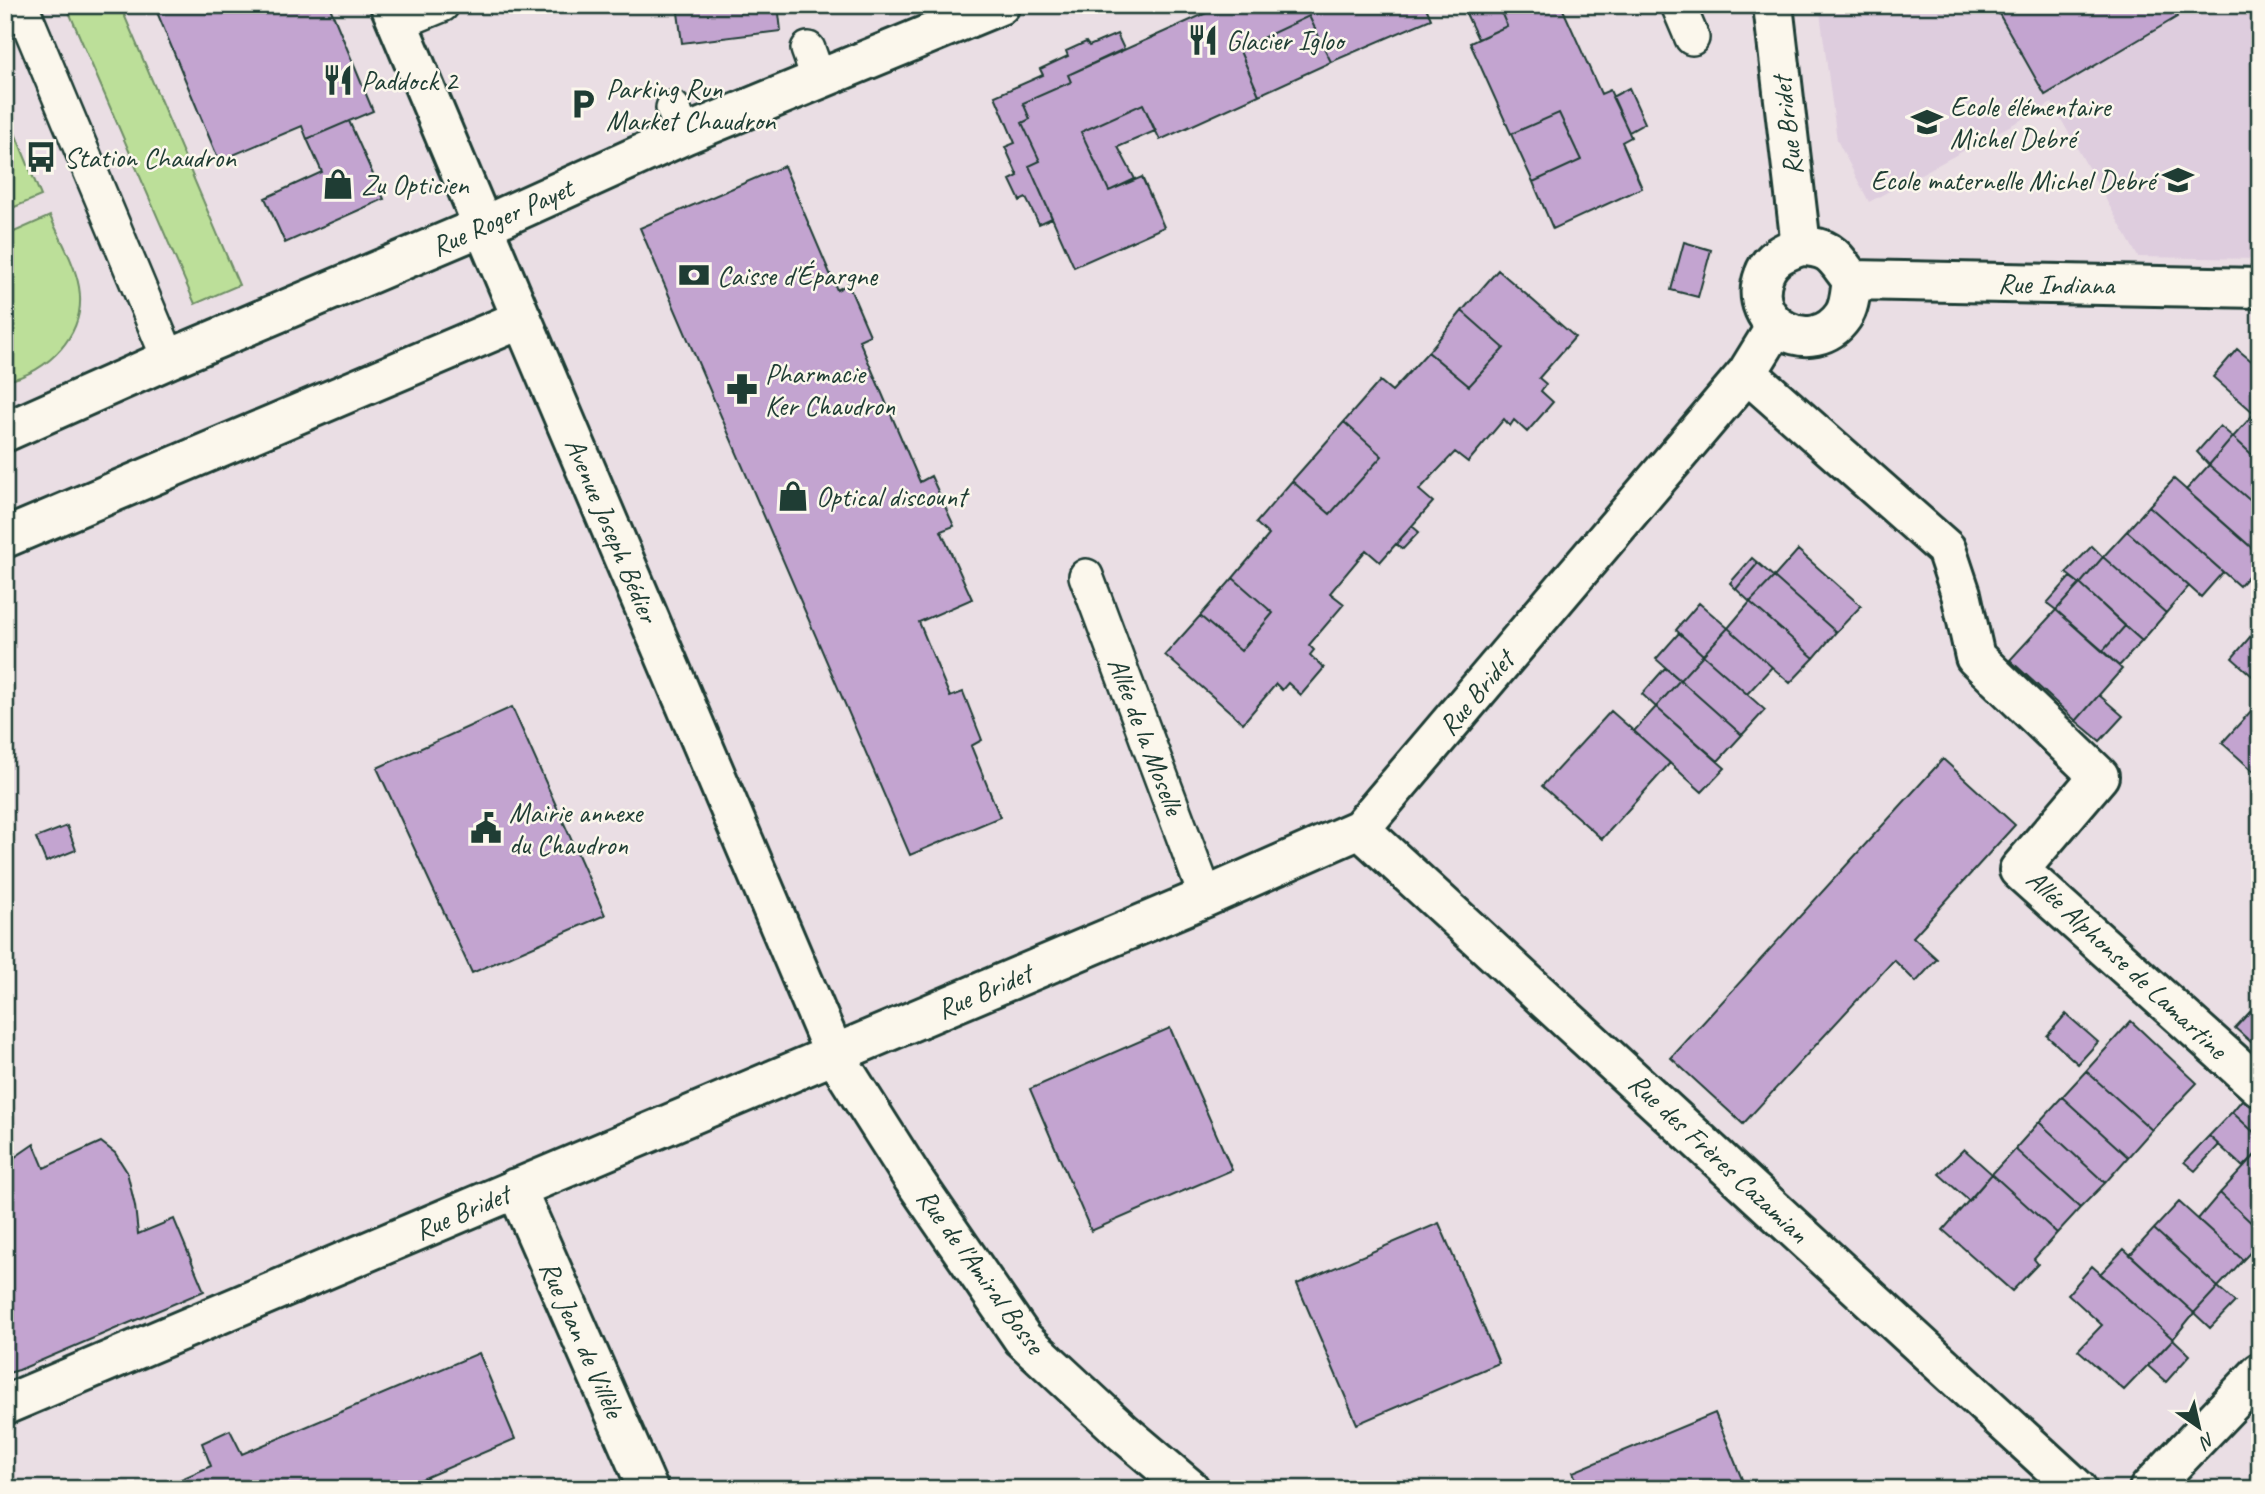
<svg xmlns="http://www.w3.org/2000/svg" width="2265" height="1494" font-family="Caveat,sans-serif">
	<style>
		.built { fill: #decdde }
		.green { fill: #bcdf99; stroke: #6e8e66; stroke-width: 2 }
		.building { fill: #c3a4d0; stroke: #1f3d34; stroke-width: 2 }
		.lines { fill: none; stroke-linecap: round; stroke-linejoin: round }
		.lane-casing { stroke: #1f3d34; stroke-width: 38 }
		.street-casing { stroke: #1f3d34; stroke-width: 44 }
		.secondary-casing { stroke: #1f3d34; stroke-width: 44 }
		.lane { stroke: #fbf7ec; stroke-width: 33 }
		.street { stroke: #fbf7ec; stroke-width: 38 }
		.secondary { stroke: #fbf7ec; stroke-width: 38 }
		.labels { text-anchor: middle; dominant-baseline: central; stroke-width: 5; stroke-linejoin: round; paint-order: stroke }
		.poi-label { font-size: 28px; fill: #1f3d34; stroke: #fbf7ec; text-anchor: start }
		.street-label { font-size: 28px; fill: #1f3d34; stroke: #fbf7ec }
	</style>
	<rect width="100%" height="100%" fill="#eadee4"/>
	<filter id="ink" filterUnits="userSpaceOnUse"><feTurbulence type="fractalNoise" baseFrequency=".0143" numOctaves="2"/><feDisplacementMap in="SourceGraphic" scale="14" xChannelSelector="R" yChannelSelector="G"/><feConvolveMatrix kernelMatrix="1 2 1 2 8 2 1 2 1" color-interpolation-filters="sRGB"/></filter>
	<g filter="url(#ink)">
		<path class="built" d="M1819,5H2260V259L2138,257L2052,103L1869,202L1837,140Z"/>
		<path class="green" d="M66,5H120L239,285L195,304Z
			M5,109L41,196L5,211Z
			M50,216C60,239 75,263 79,287C87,334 48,373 5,381V236Z"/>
		<path class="building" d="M154,5H329L373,111L307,139L302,126L219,161Z
			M677,5H778L781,31L682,43Z
			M1224,5H1425L1431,19L1331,62L1309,16L1239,49L1259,95L1160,140L1143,104L1081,132L1109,191L1142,177L1164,227L1074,267L1029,166L1040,161L1022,123L1030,119L1023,103L1071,82L1068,75Z
			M1462,5H1498L1507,26L1478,39Z
			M1498,5H1561L1601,94L1610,90L1631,137L1622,142L1642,188L1553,229L1533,182L1581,160L1559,113L1511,134L1470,43L1507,26Z
			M1994,5H2170L2177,17L2045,95Z
			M1309,16L1331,62L1259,95L1239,49Z
			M1117,34L1124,49L1068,75L1071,82L1023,103L1030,119L1022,123L1040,161L1029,166L1052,218L1039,224L1026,198L1020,201L1010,180L1018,176L1005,147L1015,143L995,96L1043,75L1040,69L1068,56L1066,51L1086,42L1089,46Z
			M1629,88L1645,123L1629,132L1612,97Z
			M1143,104L1155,131L1118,147L1135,179L1109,191L1081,132Z
			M1559,113L1581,160L1533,182L1511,134Z
			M349,121L384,199L285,243L265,198L322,172L307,139Z
			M784,166L837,290L848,284L870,335L859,340L920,482L931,476L954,526L941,531L972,599L919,622L950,697L963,692L982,740L971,746L1000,817L910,855L640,228Z
			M1684,242L1711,250L1698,297L1671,290Z
			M1498,270L1575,337L1539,378L1546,384L1541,391L1553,402L1527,432L1514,420L1510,426L1504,419L1468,462L1455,452L1419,490L1433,502L1380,562L1366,550L1330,593L1344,604L1309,645L1314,650L1310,655L1324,668L1301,695L1288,683L1282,690L1276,684L1243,723L1165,655L1200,616L1241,651L1273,613L1233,578L1269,535L1256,523L1292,481L1330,514L1382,456L1344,422L1380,381L1392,391L1428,352L1469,386L1504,348L1462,311Z
			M1462,311L1504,348L1469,386L1428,352Z
			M2237,349L2260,368V407L2254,413L2213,377Z
			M2260,407V462L2233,437Z
			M1344,422L1382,456L1330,514L1292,481Z
			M2220,426L2233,437L2209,465L2197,452Z
			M2233,437L2260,462V509L2209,465Z
			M2209,465L2260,509V546L2255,551L2186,490Z
			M2174,479L2260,555V563L2239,586L2149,506Z
			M2149,506L2223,572L2201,597L2127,531Z
			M1412,526L1419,532L1403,549L1396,544Z
			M2127,531L2189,586L2166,613L2103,557Z
			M2092,546L2103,557L2080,584L2066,573Z
			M1798,550L1861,606L1836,632L1774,577Z
			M2103,557L2166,613L2142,641L2080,584Z
			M1752,558L1758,563L1736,589L1730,583Z
			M1758,563L1774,577L1750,602L1736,589Z
			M1774,577L1836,632L1814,658L1750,602Z
			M2070,577L2080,584L2056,610L2047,603Z
			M1233,578L1273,613L1241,651L1200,616Z
			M2080,584L2125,626L2103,651L2056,610Z
			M1750,602L1814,658L1790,683L1728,628Z
			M1699,603L1728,628L1703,655L1676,630Z
			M2056,610L2122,669L2076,721L2010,660Z
			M2125,626L2142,641L2119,666L2103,651Z
			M1728,628L1772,667L1747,694L1703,655Z
			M2256,630L2260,634V683L2232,658Z
			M1679,633L1703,655L1680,680L1656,659Z
			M1703,655L1765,710L1742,735L1680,680Z
			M1665,668L1680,680L1656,707L1642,694Z
			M1680,680L1742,735L1718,761L1656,707Z
			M2099,695L2123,716L2100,741L2076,721Z
			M2260,701V777L2222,743Z
			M512,707L605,915L472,973L377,768Z
			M1656,707L1725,768L1702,792L1634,731Z
			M1611,711L1670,763L1602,839L1542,786Z
			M1943,759L2015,825L1913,937L1937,959L1916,982L1894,960L1743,1124L1671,1058Z
			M67,826L76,850L46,862L36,838Z
			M2260,1001V1050L2235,1028Z
			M2066,1014L2098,1042L2078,1064L2047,1036Z
			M2131,1021L2197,1083L2152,1130L2086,1071Z
			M1170,1028L1232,1170L1091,1231L1030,1089Z
			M2086,1071L2152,1130L2128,1157L2062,1097Z
			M2246,1095L2260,1108V1138L2232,1112Z
			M2062,1097L2128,1157L2105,1183L2039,1122Z
			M2232,1112L2260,1138V1150L2243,1167L2209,1136Z
			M2039,1122L2105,1183L2080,1208L2015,1149Z
			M2209,1136L2219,1145L2195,1171L2184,1162Z
			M101,1142L115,1153L127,1172L135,1206L138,1234L174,1219L204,1291L19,1370L5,1374V1164L34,1144L44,1168Z
			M1964,1149L1992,1174L1969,1201L1939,1174Z
			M2015,1149L2080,1208L2057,1233L1992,1174Z
			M2260,1150V1231L2220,1193Z
			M1992,1174L2057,1233L2034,1259L2038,1264L2012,1291L1943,1230Z
			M2220,1193L2260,1231V1242L2243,1260L2198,1219Z
			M2179,1202L2243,1260L2218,1287L2154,1229Z
			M1439,1223L1499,1363L1357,1424L1297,1284Z
			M2154,1229L2218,1287L2194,1313L2130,1255Z
			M2124,1249L2194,1313L2173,1339L2100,1274Z
			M2092,1266L2173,1339L2124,1390L2078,1350L2102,1325L2068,1294Z
			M2218,1287L2235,1302L2210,1328L2194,1313Z
			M2173,1339L2190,1355L2166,1382L2148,1366Z
			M479,1353L515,1439L399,1489H159L211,1466L202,1443L230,1430L242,1454Z
			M1715,1413L1746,1489H1580L1573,1472Z"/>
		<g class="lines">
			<defs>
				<path id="lane" d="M21,5L169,359
					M1678,5L1692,38
					M398,23L442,5
					M808,49L819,80
					M673,108L684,135
					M1086,576L1206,897"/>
				<path id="street" d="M1773,5L1801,246
					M483,226L684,135L1000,5
					M1801,246C1833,247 1834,258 1852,280C1850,292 1850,306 1843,316C1813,360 1745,325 1764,275C1770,258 1785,251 1801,246Z
					M1852,280L2260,288
					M522,319L834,1054L912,1177L1023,1339L1124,1433L1190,1489
					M1747,373L1946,549L1961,594L1975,657L2099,776L2019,870L2260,1087
					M1360,829L2077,1489
					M516,1188L648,1489
					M5,1405L1206,897L1360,829L1747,373L1776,326
					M2149,1489L2260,1373"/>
				<path id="secondary" d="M5,432L169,359L483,226
					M5,538L522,319L390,5"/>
			</defs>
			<use href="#lane" class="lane-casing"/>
			<use href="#street" class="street-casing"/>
			<use href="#secondary" class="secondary-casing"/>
			<use href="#lane" class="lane"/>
			<use href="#street" class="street"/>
			<use href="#secondary" class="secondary"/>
		</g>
	</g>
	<defs>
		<symbol id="restaurant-bare" viewBox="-9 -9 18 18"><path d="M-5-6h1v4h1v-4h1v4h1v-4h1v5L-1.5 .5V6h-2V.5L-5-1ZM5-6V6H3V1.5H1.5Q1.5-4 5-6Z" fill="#1f3d34" stroke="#fbf7ec" stroke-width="2.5" paint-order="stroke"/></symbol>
		<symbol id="parking-bare" viewBox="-9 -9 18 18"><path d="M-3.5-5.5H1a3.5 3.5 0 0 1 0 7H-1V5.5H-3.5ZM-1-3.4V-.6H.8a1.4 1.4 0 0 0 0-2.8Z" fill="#1f3d34" stroke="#fbf7ec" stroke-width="2.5" paint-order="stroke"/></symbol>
		<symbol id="school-bare" viewBox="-9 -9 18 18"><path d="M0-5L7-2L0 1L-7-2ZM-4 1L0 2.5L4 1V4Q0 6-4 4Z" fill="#1f3d34" stroke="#fbf7ec" stroke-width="2.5" paint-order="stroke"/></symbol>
		<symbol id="bus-bare" viewBox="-9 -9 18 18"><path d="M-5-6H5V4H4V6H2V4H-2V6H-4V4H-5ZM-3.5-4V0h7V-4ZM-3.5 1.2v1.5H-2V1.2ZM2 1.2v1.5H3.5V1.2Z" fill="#1f3d34" stroke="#fbf7ec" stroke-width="2.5" paint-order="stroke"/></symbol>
		<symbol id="shop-bare" viewBox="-9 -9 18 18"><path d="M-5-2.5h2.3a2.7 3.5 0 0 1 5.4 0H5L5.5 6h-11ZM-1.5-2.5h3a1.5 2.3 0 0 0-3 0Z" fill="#1f3d34" stroke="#fbf7ec" stroke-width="2.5" paint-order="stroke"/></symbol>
		<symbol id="bank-bare" viewBox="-9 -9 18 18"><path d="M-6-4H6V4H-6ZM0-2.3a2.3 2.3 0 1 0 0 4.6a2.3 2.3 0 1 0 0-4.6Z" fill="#1f3d34" stroke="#fbf7ec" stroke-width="2.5" paint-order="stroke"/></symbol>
		<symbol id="pharmacy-bare" viewBox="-9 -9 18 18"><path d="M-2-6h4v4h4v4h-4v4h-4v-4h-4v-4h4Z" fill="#1f3d34" stroke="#fbf7ec" stroke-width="2.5" paint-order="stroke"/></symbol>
		<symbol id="civic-bare" viewBox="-9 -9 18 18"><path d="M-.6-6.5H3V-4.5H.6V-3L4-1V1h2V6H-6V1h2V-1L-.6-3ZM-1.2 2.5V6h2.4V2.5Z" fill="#1f3d34" stroke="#fbf7ec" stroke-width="2.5" paint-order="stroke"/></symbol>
	</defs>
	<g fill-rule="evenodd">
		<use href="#restaurant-bare" x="1181" y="18" width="44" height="44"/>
		<use href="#restaurant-bare" x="316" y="58" width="44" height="44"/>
		<use href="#parking-bare" x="561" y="82" width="44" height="44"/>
		<use href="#school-bare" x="1905" y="100" width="44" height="44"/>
		<use href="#bus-bare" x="19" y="135" width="44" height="44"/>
		<use href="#school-bare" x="2156" y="158" width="44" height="44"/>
		<use href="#shop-bare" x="316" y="162" width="44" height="44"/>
		<use href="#bank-bare" x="672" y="253" width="44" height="44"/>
		<use href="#pharmacy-bare" x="720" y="367" width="44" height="44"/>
		<use href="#shop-bare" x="771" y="474" width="44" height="44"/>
		<use href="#civic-bare" x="464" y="806" width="44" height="44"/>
	</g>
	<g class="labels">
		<g class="poi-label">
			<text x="1226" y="40">Glacier Igloo</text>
			<text x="361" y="80">Paddock 2</text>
			<text x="606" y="88">Parking Run<tspan x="606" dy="32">Market Chaudron</tspan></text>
			<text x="1950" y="106">Ecole élémentaire<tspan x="1950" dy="32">Michel Debré</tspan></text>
			<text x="64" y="157">Station Chaudron</text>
			<text x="2155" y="180" text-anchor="end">Ecole maternelle Michel Debré</text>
			<text x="361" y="184">Zu Opticien</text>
			<text x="717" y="275">Caisse d'Épargne</text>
			<text x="765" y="373">Pharmacie<tspan x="765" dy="32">Ker Chaudron</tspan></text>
			<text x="816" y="496">Optical discount</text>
			<text x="509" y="812">Mairie annexe<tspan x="509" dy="32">du Chaudron</tspan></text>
		</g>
		<g class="street-label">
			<text transform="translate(1787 126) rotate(-97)">Rue Bridet</text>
			<text transform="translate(502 217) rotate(-24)">Rue Roger Payet</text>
			<text transform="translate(2056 284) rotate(1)">Rue Indiana</text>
			<text transform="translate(612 530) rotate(67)">Avenue Joseph Bédier</text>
			<text transform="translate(1476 693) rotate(-50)">Rue Bridet</text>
			<text transform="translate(1146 736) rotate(69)">Allée de la Moselle</text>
			<text transform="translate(2127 964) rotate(43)">Allée Alphonse de Lamartine</text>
			<text transform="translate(984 991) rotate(-23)">Rue Bridet</text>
			<text transform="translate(1719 1158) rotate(43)">Rue des Frères Cazamian</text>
			<text transform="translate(462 1212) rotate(-23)">Rue Bridet</text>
			<text transform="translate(981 1271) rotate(54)">Rue de l'Amiral Bosse</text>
			<text transform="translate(582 1339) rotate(66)">Rue Jean de Villèle</text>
		</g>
	</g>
	<rect width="2265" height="1494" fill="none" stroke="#fbf7ec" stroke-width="28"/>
	<rect x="14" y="14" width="2237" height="1466" fill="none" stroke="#1f3d34" stroke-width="2.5" filter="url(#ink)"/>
	<g transform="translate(2199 1427) rotate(146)" stroke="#fbf7ec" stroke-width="5" paint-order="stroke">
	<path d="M0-5L12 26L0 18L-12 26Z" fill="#1f3d34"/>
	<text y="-10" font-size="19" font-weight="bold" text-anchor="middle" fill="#1f3d34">N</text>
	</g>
</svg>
